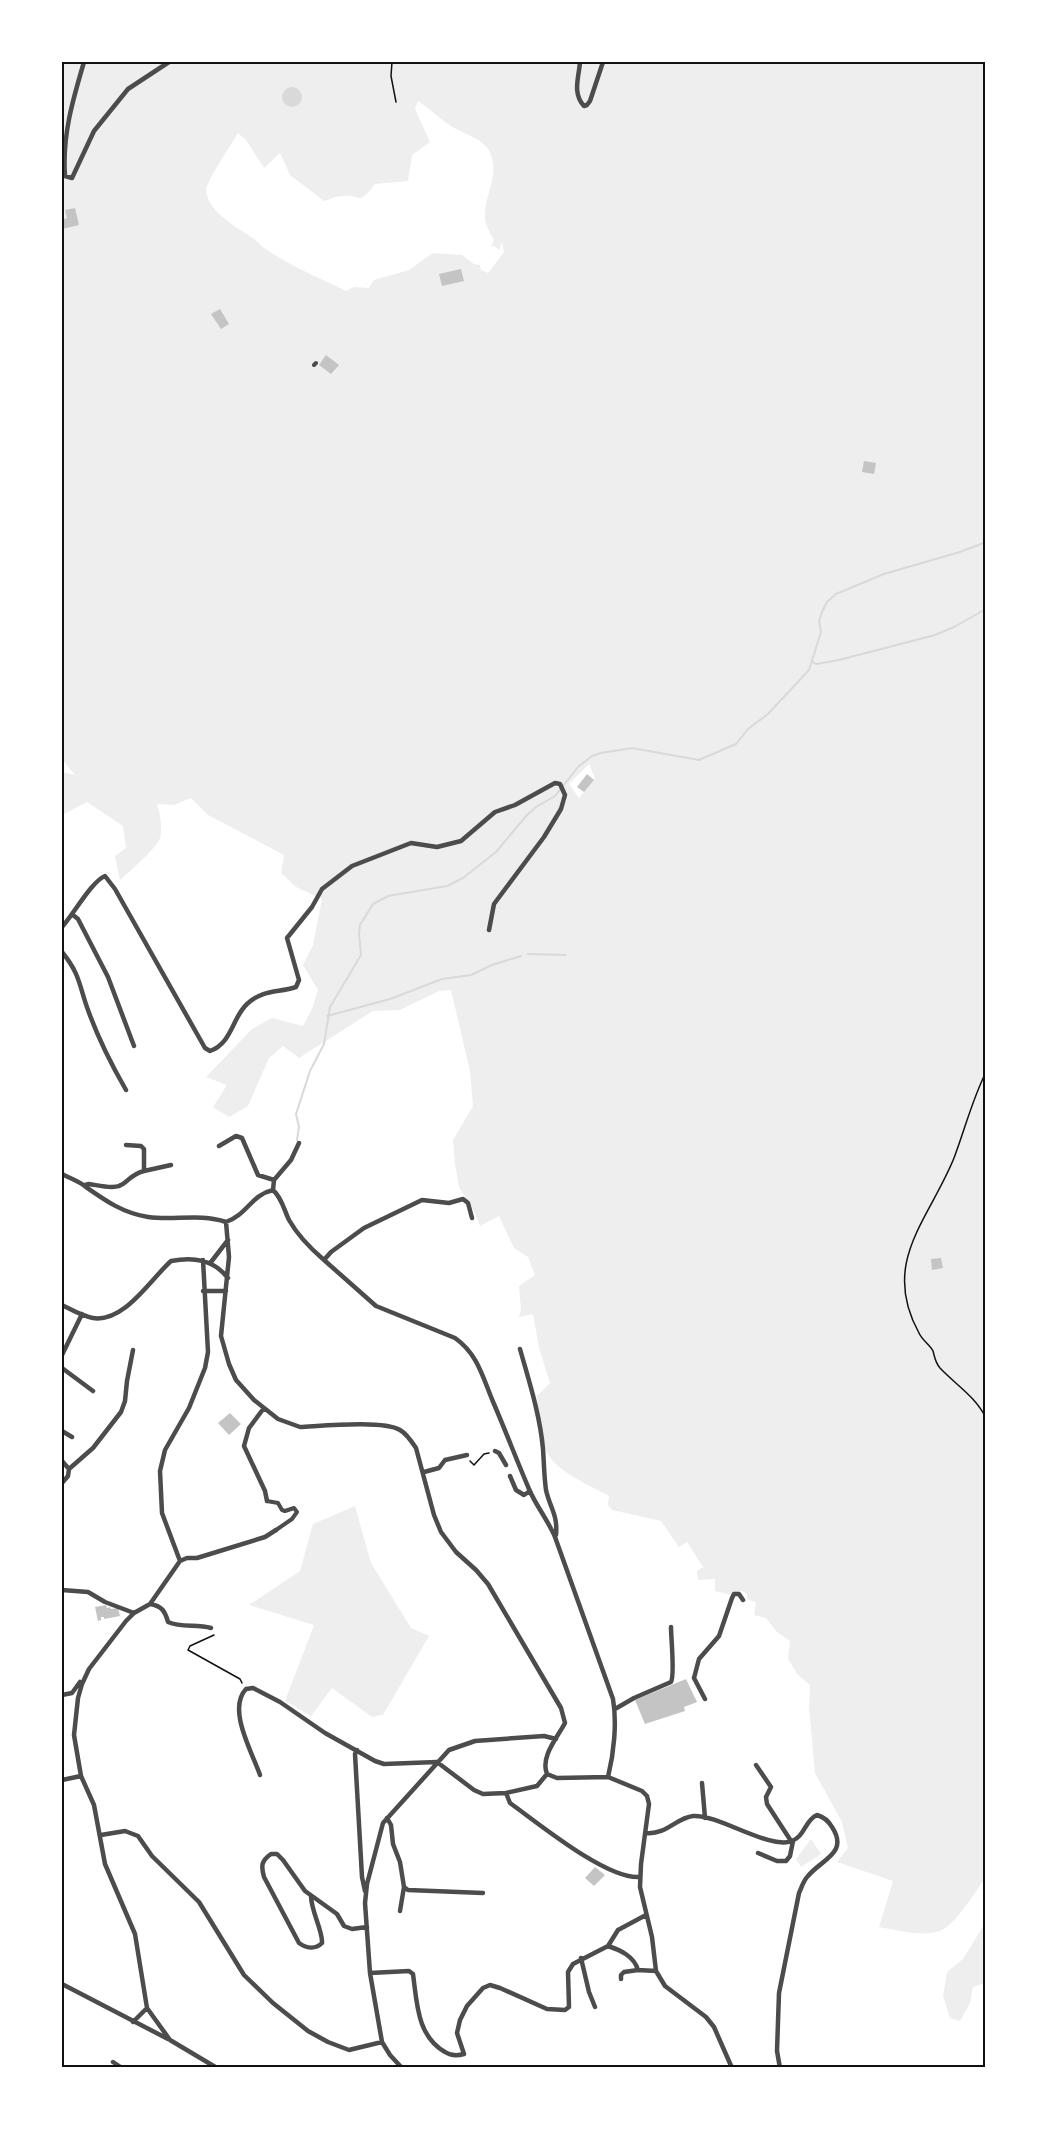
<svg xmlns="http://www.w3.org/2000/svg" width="1047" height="2129" font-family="Lato,sans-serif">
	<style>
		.green { fill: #eee; fill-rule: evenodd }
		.water { fill: #d9d9d9 }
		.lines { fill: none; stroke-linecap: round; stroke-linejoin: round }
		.stream { stroke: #d9d9d9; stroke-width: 2 }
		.building { fill: #c4c4c4 }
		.path { stroke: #111; stroke-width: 1.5 }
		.pedestrian { stroke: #4c4c4c; stroke-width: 4 }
		.minor { stroke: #4c4c4c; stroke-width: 4.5 }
		.neatline { fill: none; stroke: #111; stroke-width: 2 }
	</style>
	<rect width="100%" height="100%" fill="#fff"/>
	<path class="green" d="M62,62H985L986,1877C976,1890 956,1925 940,1931C921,1937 898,1930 879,1927L893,1881L837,1862L848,1848L842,1822L815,1773L809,1707L810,1685L798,1675L788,1659L790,1641L777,1632L766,1618L754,1615L756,1602L747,1599V1594C741,1589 738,1592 732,1595L715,1591V1579L698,1580L697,1571L703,1567L687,1542L679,1547L661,1521L612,1510L608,1505L609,1496C591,1486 555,1471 547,1452C541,1440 539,1410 537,1396L550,1383L539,1348L533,1314L519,1317L521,1310L519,1286L535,1275L528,1257L514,1248L499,1216L480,1226L475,1213L459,1187L455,1164L453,1140L473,1106L470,1071L451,990L439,991L400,1010L373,1011L299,1058L283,1046L269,1058L248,1106L229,1117L213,1107L227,1085L206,1077L252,1029L272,1018L303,1026L312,1009L318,990L303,965L313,945L322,899L296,887L281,873L284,855L208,815L191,798L174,805L157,804C160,814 163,827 160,838C156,849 130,871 120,880L115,856L126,848L123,826L87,802L62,815V772L75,775L62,759ZM418,101C430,109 440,119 451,126C464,135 482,137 489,151C501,172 485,194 485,214C484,224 490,233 494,240L491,247L494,246L499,250L502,242L504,252L488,273L481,270L480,265L474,264L462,255L433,253L409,270L374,280L369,288L354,287L346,291C320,278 292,267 267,250C262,247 258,242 253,238C237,227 208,213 206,190C206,182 232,143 238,133L246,140L264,168L280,153L290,175L324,201C330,199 337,196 342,196C363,194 357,207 375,184L408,181L412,155L430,142L415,109ZM589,764L595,778L579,798L569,784Z
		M355,1506L371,1563L411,1628L429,1636L383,1715L372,1717L332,1688L311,1716L285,1701L314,1625L249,1605L300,1571L313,1524Z
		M811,1839L821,1854L801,1867L796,1859Z
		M985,1923V1983L973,1987L970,2003L960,2021L950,2018L943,1996L947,1972L963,1959Z"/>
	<path class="water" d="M282 97a10 10 0 1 1 20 0a10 10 0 1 1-20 0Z"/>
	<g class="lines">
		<path class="stream" d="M813,662L816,664L839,660L935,635L954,627L986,609
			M528,954L566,955
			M327,1016L390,999L442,979L471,975L492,965L521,956
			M297,1140L299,1127L296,1114L310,1071L324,1044L330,1007L361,955L359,933L360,925L373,904L388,896L447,886L463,878L496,852L527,815L536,807L555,796L578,767L592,756L601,753L632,748L699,760L736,744L748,729L768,714L809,670L821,632L819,621L822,612L827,602L836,594L884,574L960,552L986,542"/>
	</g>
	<path class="building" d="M75,208L79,225L62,229V220L67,218L65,210Z
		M461,269L464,281L442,286L439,274Z
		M220,309L229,324L221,329L211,314Z
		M326,355L339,365L331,374L319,365Z
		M864,461L876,463L874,474L862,472Z
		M587,774L594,780L584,792L577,787Z
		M941,1258L943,1268L932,1270L931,1259Z
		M230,1413L241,1424L229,1435L218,1423Z
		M106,1605L107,1608L110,1607L111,1609L118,1608L120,1616L104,1619V1617H101V1620L98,1621L95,1607Z
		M686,1679L697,1702L684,1707L685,1711L645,1724L635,1700Z
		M595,1867L605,1875L594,1886L585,1878Z"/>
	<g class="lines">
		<path class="path" d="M392,62L391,76L396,102
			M986,1072C972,1100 965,1129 954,1158C929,1220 880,1262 919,1333C922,1340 930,1345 933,1351C935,1358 935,1362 940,1368C956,1385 975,1396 986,1418
			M470,1461L474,1465L484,1454L489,1453
			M214,1635L190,1646L188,1650L240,1679L242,1683"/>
		<path class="pedestrian" d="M314,365L316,363
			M267,1501L278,1503L282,1510L285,1511L294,1508L297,1512L292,1519L276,1530"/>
		<path class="minor" d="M84,62C73,99 62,136 65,176L72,178L94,131L128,89L169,62
			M580,62C579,77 572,93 584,106L587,105L590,101L603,62
			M73,915L78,919L108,977L134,1046
			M62,927C73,915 92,881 105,876L115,889L205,1048L210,1051C232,1043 232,1018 247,1004C263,989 278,993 296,987L299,980L287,938L312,907L322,889L352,866L411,843L437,847L461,841L495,812L515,805L555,783L560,784L565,795L561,809L544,837L494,904L489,930
			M62,952C80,974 79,985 88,1010C98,1038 111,1064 126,1090
			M219,1146L236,1136L242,1138L258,1175L274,1180
			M144,1171L171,1165
			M62,1174C69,1178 79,1181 86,1187C106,1201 123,1213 148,1217C174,1221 199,1213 226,1222
			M85,1185L89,1184C97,1185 111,1189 119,1186C128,1183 129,1175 144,1171V1149L141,1146L126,1145
			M273,1190C282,1198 284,1210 289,1220C298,1236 310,1248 324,1260L331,1252L364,1228L422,1200L449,1203L463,1199L468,1203L472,1218
			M226,1222L229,1257L221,1336L229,1364L236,1380L254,1400L278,1419L300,1427C322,1426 383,1420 400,1430C407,1434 412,1442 416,1448L434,1515L441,1532L456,1552L476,1570L488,1584L561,1708L565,1723C557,1738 540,1757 547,1774L557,1778L608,1777L642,1791L647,1796L649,1804L641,1864L640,1887L652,1937L656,1971L665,1986L706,2017L714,2027L732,2068
			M226,1222C248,1214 251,1195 273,1190L274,1180L291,1160L299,1143
			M203,1260L208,1352L205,1368L189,1408L165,1450L160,1471L162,1513L180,1561L150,1604L134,1613L126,1621L89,1669L82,1684L78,1698L74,1735L81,1776L94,1805L105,1864L135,1934L147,2008L170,2040L217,2068
			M324,1260L376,1306L455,1338C479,1355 483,1379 494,1404C506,1432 517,1461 529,1489C536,1506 548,1520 555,1537L613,1699C617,1723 614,1753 608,1777
			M211,1262L228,1240
			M203,1291H226
			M62,1305C72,1310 82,1316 93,1318C124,1323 150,1280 171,1261C193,1257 213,1259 228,1278
			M520,1349C529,1381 540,1415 543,1449C544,1463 544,1476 546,1490C550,1508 558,1515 556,1535
			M62,1355L82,1314
			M62,1368L93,1391
			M264,1408L249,1428L244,1446L265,1491L267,1501
			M62,1431L72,1437
			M495,1451L499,1453L506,1465
			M62,1461L69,1469L68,1476L62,1483
			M69,1469L93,1448L121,1412L125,1401L127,1381L133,1350
			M424,1472L439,1468L445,1460L467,1455
			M510,1476L516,1490L524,1495L530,1491
			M180,1561L187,1558H197L265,1537L276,1530
			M62,1590L88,1592L105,1602L134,1613
			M150,1604C162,1606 165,1611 168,1622C181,1628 197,1624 211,1628
			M62,1695L72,1693L80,1682
			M705,1699L694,1678L699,1659L719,1636L732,1598L734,1594H739L743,1600
			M615,1709L634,1698L671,1682C675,1675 671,1639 671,1627
			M357,1750L355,1754L362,1877L365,1891
			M756,1765L771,1787L766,1797L767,1804L791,1841
			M260,1775C252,1752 227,1709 246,1689L253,1688L280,1702L325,1733L375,1761L384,1764L437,1762L474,1790L483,1794L506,1793L537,1786L547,1774
			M62,1780L81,1776
			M702,1783L705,1818
			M506,1793L510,1803C538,1823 607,1880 640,1877
			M387,1818L391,1825L393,1844L400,1862L404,1887L408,1890L483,1893
			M646,1833C666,1835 676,1818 693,1816C718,1814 769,1850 792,1841C805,1836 805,1820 817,1815C824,1817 828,1820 832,1827C849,1853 822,1859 808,1876C803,1881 802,1887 799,1893L779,1993L777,2051L780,2068
			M101,1835L125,1831L138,1836L152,1856L199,1902L244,1975L273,2003L308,2031L328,2042L349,2050L382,2042
			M758,1853L777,1861H786L790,1856L793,1841
			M311,1896C311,1911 323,1931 322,1943C315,1950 306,1948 299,1943L264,1877C261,1866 261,1861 271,1854H277L283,1860L305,1891L337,1914L344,1926L352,1929L367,1927
			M400,1911L404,1887
			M608,1946C620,1950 634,1956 638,1970L656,1971
			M581,1958L589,1992L595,2007
			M370,1973L409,1971L413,1974C417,2003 417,2036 445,2052C451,2056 457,2056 464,2054L457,2033L460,2020L467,2006L483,1988L490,1985L500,1988L547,2009L565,2010L569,2007L568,1972L573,1964L608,1946L618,1930L646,1915
			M621,1979V1975L624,1972L638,1970
			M62,1984L168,2039
			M133,2022L147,2008
			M113,2062L122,2068
			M402,2068L390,2055L382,2042L370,1973L365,1903L367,1884L383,1823L449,1750L475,1741L544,1736L556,1739"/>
	</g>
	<rect width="1047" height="2129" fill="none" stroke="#ffffff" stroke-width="126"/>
	<rect x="63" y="63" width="921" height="2003" class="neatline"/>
</svg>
